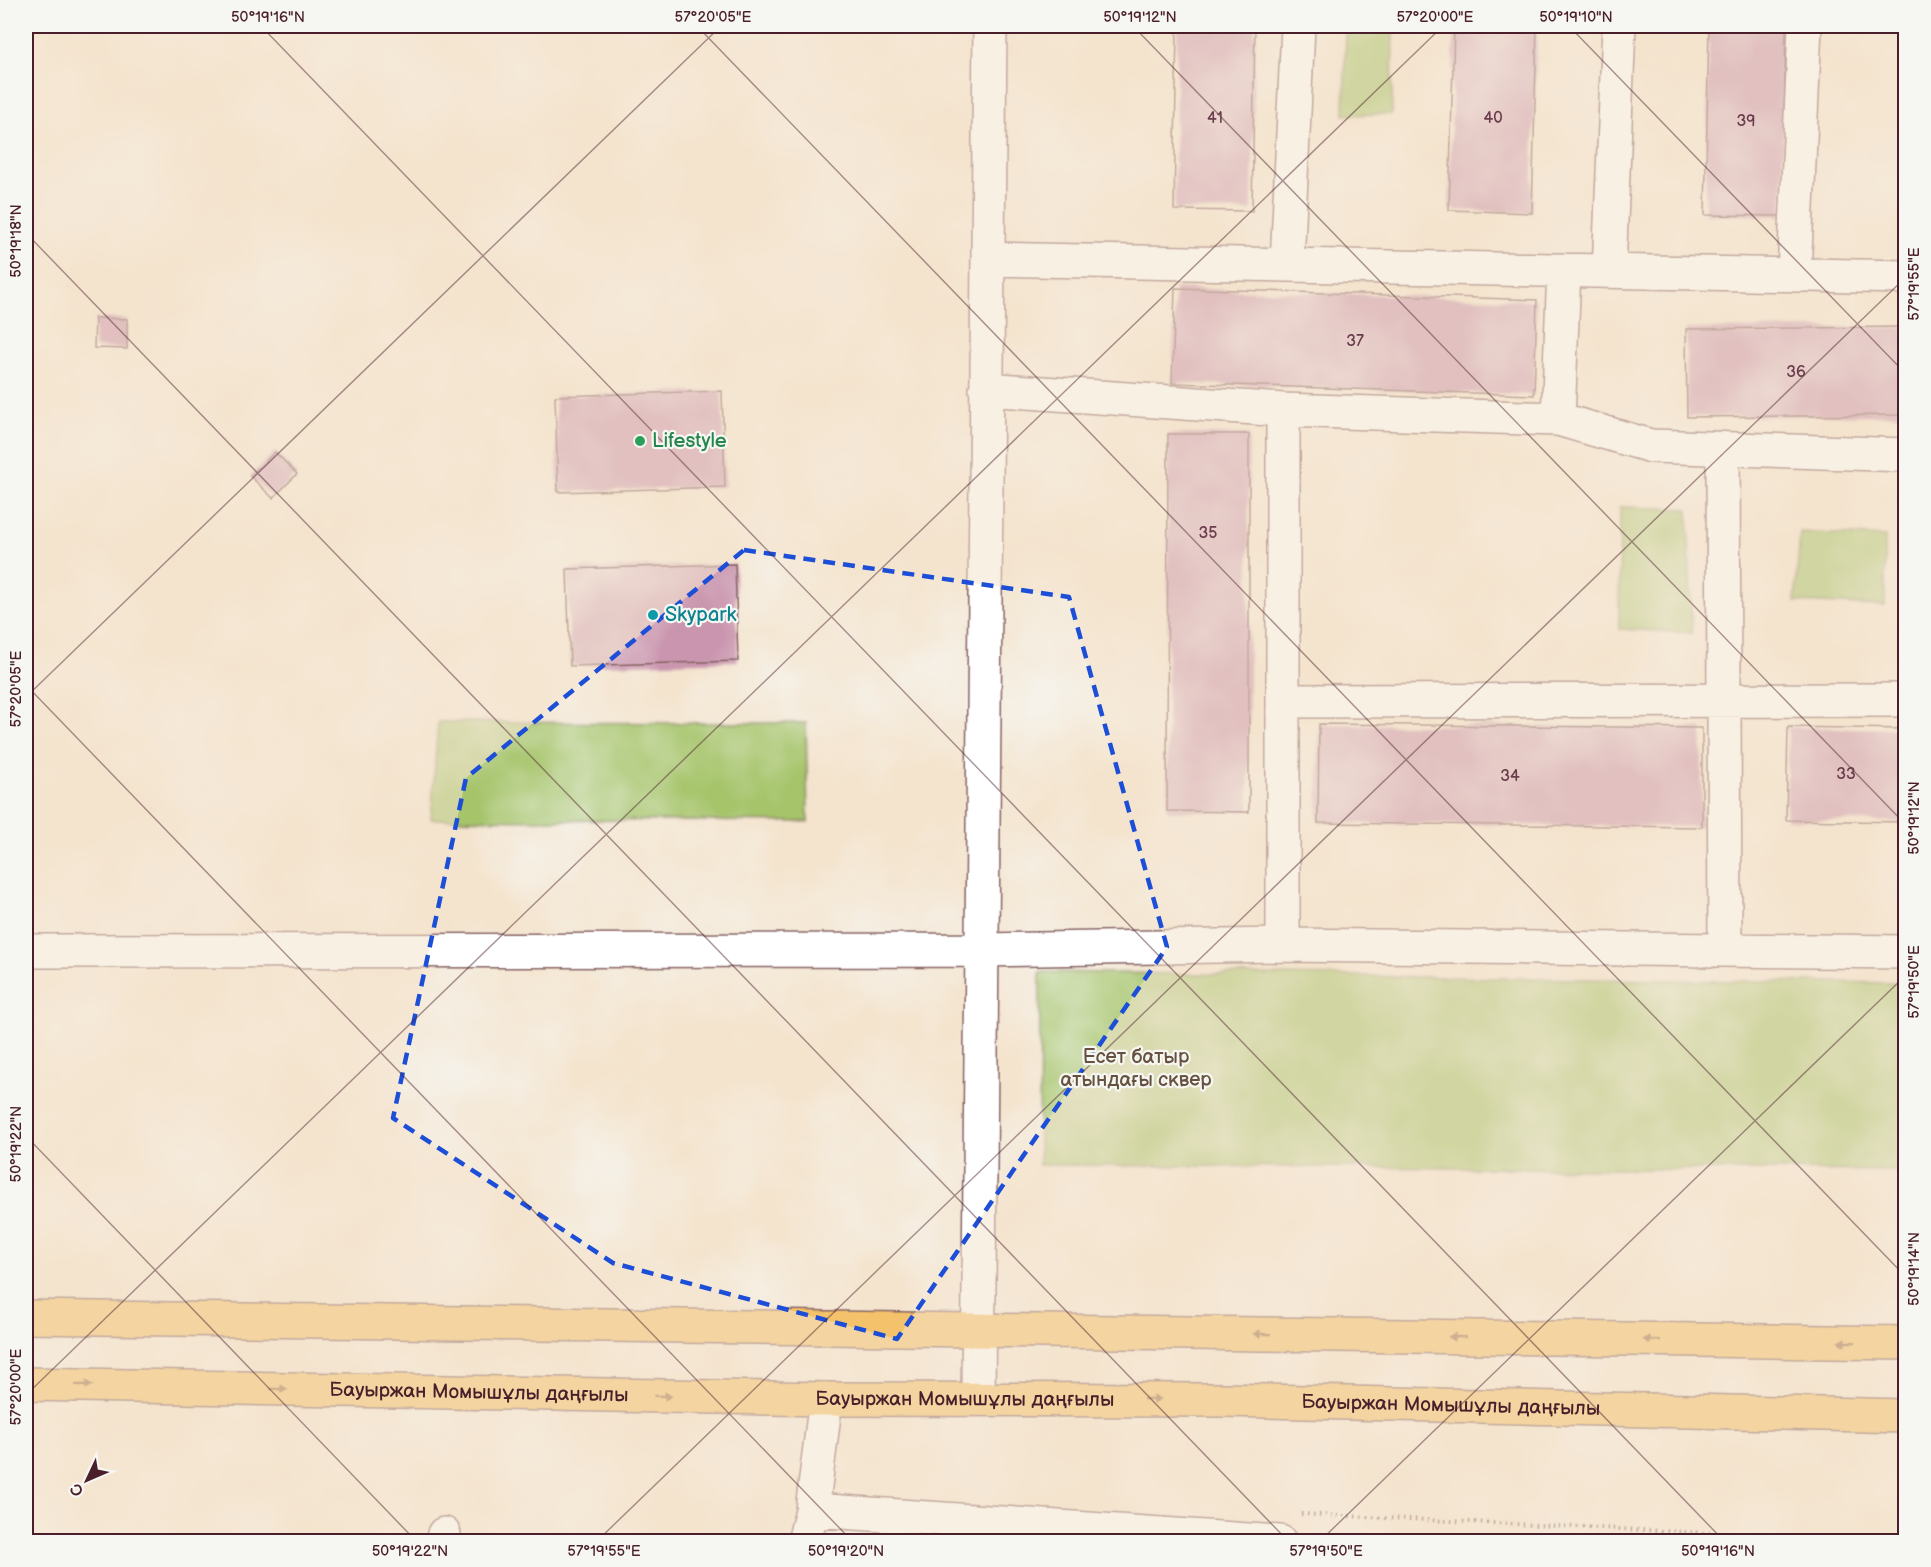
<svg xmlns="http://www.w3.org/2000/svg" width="1931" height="1567" font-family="'Balsamiq Sans',sans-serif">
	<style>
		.green { fill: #a6c46b; stroke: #78724b; stroke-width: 1.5 }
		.building { fill: #ca95ae }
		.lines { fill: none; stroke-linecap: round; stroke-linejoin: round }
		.minor-casing { stroke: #866464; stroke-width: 36 }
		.major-casing { stroke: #866464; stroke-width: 36 }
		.path { stroke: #866464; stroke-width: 4; stroke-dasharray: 1.5 4.5; stroke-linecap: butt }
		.minor { stroke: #fff; stroke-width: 33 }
		.major { stroke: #f3c26a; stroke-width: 33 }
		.oneway { fill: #9e704a }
		.marked { fill: none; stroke: #1d4ed8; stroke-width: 4.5; stroke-dasharray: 12 8; stroke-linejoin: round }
		.ticks { fill: none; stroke: #4a1f2b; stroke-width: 1.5; stroke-opacity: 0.45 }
		.leisure-dot { fill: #2e9e5b; stroke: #f6f6f2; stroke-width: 2 }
		.culture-dot { fill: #0f9aa8; stroke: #f6f6f2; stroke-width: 2 }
		.labels { text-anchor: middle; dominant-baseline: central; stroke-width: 4.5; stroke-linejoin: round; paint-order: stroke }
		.number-label { font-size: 16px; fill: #6a3c4c }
		.leisure-label { font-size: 20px; fill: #27864d; stroke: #f6f6f2; text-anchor: start }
		.culture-label { font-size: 20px; fill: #0d838f; stroke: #f6f6f2; text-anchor: start }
		.park-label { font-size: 20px; fill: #66513e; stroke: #f6f6f2 }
		.street-label { font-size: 20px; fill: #4a1f2b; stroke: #f6f6f2 }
		.neatline { fill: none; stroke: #4a1f2b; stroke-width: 2 }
		.ticks-label { font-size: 15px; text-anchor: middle; fill: #4a1f2b }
	</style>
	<rect width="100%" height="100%" fill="#f6f6f2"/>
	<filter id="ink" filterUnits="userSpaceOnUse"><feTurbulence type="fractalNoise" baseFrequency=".0167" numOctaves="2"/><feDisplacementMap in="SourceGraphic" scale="12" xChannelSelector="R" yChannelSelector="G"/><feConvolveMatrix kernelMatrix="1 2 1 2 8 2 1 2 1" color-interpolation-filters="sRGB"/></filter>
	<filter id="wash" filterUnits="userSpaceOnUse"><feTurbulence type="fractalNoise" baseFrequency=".008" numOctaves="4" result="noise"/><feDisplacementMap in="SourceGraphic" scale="24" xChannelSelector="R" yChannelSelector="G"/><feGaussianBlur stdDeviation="1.35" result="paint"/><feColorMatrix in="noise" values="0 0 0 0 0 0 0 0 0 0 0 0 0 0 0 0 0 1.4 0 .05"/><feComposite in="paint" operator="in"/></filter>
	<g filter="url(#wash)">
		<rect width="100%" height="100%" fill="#f4e4ce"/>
		<path class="green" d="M1346,26H1393L1392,114L1344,115Z
			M1620,507L1688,509L1692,633L1619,629Z
			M1800,532L1885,537V606L1795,602Z
			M438,722L806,723L808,822L431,819Z
			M1040,972L1905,983V1171L1039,1165Z"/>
		<g id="blocks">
			<path class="building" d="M1177,26H1255L1252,211L1174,210Z
				M1454,26H1537L1532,213L1449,210Z
				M1709,26L1786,27L1782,216L1705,215Z
				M1175,288L1537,300L1534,395L1172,383Z
				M95,318L127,319V349L94,348Z
				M1906,327V415L1687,417L1686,329Z
				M722,391L725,487L558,492L555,396Z
				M1168,434H1249V812L1167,811Z
				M275,452L297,474L273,498L250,476Z
				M735,564L738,661L570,666L567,569Z
				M1319,724L1702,728V827L1318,823Z
				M1788,727L1906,729V822L1786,820Z"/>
		</g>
	</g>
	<g filter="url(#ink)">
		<use href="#blocks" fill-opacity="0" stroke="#866464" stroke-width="1.5"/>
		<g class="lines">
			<defs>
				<path id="minor" d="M988,259L1906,277
					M1287,265L1298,26
					M1609,271L1619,26
					M1794,275L1805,26
					M986,389L1283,410L1558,419L1651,446L1906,455
					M1558,419L1564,270
					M1723,450L1725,950
					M1283,701L1906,700
					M1283,945V410
					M26,951L981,950L1283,945L1906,952
					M978,1399L990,26
					M812,1510L1280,1542
					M442,1542L444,1534
					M804,1542L812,1510L826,1399"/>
				<g id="major">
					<path d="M26,1317L1906,1343"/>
					<path id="s1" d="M26,1384L826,1399L1222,1400L1906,1416"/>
				</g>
			</defs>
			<use href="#minor" class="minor-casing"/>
			<use href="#major" class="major-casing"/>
			<path class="path" d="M1301,1514L1899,1542"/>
			<use href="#minor" class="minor"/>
			<use href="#major" class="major"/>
		</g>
		<defs><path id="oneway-solid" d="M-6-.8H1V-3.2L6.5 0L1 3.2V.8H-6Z" transform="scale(1.5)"/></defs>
		<g class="oneway">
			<use href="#oneway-solid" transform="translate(1262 1334) rotate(-179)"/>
			<use href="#oneway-solid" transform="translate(1457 1337) rotate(-179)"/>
			<use href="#oneway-solid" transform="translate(1652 1340) rotate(-179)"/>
			<use href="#oneway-solid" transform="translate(1847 1342) rotate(-179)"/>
			<use href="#oneway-solid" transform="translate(84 1385) rotate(1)"/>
			<use href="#oneway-solid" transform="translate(279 1389) rotate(1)"/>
			<use href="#oneway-solid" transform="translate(663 1396) rotate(1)"/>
			<use href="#oneway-solid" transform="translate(1152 1399)"/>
		</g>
	</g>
	<path d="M0 0H1931V1567H0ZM744,550L1069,597L1167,947L897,1339L613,1263L393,1118L466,778Z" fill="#f4e4ce" fill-opacity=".55" fill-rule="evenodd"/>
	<path class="marked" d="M744,550L1069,597L1167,947L897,1339L613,1263L393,1118L466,778Z"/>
	<path class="ticks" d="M261,26L1725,1542M697,26L1906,1277M1133,26L1906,825M1569,26L1906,374M26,233L1289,1542M26,685L853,1542M26,697L721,26M26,1136L417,1542M26,1395L1443,26M596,1542L1906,277M1319,1542L1906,975"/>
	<circle class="leisure-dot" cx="640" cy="441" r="6"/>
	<circle class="culture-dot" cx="653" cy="615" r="6"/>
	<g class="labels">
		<g class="number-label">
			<text x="1215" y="118">41</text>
			<text x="1493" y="118">40</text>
			<text x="1746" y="121">39</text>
			<text x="1355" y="341">37</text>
			<text x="1796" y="372">36</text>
			<text x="1208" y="533">35</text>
			<text x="1846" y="774">33</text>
			<text x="1510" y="776">34</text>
		</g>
		<g class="leisure-label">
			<text x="652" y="441">Lifestyle</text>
		</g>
		<g class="culture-label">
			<text x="665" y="615">Skypark</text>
		</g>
		<g class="park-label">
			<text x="1136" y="1057">Есет батыр<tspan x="1136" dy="23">атындағы сквер</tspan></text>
		</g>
		<g class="street-label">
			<text stroke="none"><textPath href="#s1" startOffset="453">Бауыржан Момышұлы даңғылы</textPath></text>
			<text stroke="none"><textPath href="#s1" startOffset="939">Бауыржан Момышұлы даңғылы</textPath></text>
			<text stroke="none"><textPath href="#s1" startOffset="1425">Бауыржан Момышұлы даңғылы</textPath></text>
		</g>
	</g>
	<rect width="1931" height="1567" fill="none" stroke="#f6f6f2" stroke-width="66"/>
	<g transform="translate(87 1480) rotate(226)" stroke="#f6f6f2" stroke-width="4.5" paint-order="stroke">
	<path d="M0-4.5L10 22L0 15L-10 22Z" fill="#4a1f2b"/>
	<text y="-9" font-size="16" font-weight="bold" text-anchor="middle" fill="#4a1f2b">С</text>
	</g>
	<rect x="33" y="33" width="1865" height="1501" class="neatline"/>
	<g class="ticks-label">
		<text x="268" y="22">50°19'16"N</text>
		<text x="713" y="22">57°20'05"E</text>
		<text x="1140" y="22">50°19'12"N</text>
		<text x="1435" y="22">57°20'00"E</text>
		<text x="1576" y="22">50°19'10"N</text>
		<text transform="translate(16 241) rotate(-90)" y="5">50°19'18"N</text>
		<text transform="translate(1914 284) rotate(-90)" y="5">57°19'55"E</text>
		<text transform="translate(16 689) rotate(-90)" y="5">57°20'05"E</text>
		<text transform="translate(1914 818) rotate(-90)" y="5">50°19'12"N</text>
		<text transform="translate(1914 982) rotate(-90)" y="5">57°19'50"E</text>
		<text transform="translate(16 1144) rotate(-90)" y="5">50°19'22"N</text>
		<text transform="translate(1914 1269) rotate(-90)" y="5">50°19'14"N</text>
		<text transform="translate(16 1387) rotate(-90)" y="5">57°20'00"E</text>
		<text x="410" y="1556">50°19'22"N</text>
		<text x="604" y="1556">57°19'55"E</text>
		<text x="846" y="1556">50°19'20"N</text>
		<text x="1326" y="1556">57°19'50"E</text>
		<text x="1718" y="1556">50°19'16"N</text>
	</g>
</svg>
